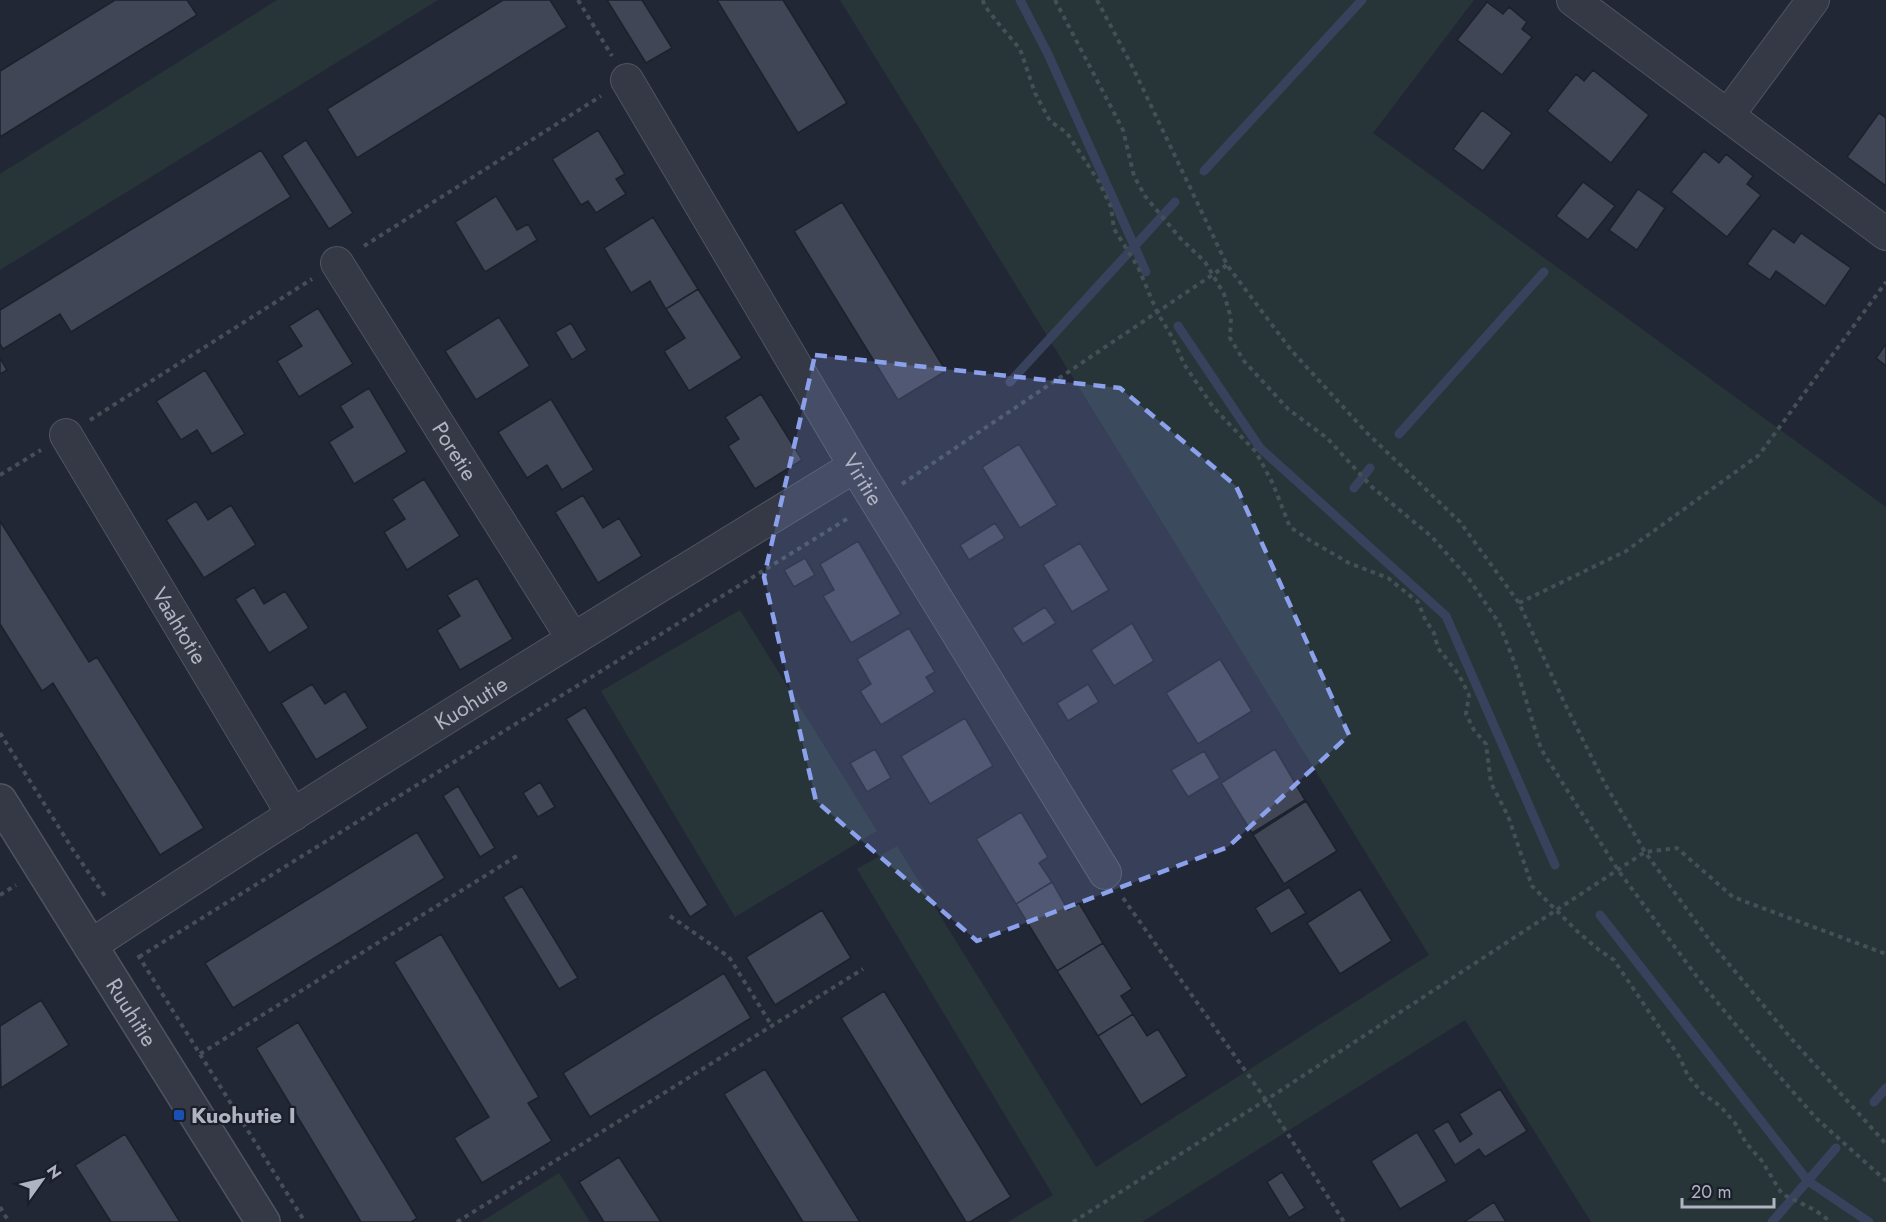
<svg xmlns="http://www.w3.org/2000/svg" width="1886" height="1222" font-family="Jost,sans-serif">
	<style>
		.green { fill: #273539 }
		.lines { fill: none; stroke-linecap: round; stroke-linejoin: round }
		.stream { stroke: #39425d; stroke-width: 9 }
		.building { fill: #414656; stroke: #1d212c; stroke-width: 1.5 }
		.minor-casing { stroke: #505460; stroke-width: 34 }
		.tertiary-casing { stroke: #505460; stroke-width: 36 }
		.path { stroke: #435055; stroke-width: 4; stroke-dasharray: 4.5 4.5; stroke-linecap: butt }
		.minor { stroke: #353945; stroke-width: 32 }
		.tertiary { stroke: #353945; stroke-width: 33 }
		.marked { fill: #8ba1ec; fill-opacity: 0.2; stroke: #8ba1ec; stroke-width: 4.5; stroke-dasharray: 12 8; stroke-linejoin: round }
		.transit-dot { fill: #1a4fb4; stroke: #1b1f2a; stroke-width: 2 }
		.labels { text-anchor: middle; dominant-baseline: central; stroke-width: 4.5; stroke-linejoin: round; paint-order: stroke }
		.street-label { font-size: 22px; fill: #b0b4c2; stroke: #1b1f2a }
		.poi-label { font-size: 22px; font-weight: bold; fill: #b0b4c2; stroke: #1b1f2a; text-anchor: start }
	</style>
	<rect width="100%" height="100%" fill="#222735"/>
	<path class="green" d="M277,0H438L0,270V174Z
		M840,0H1474L1373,133L1886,507V1222H1591L1465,1020L1142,1222H1008L1053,1195L857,869L897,846L1096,1167L1429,955Z
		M740,610L877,831L735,917L601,691Z
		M559,1173L590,1222H481Z"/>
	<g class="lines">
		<path class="stream" d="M1020,0L1048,54L1146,272
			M1204,171L1362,0
			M1178,326L1260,448L1446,616L1555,865
			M1010,382L1175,202
			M1399,434L1544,272
			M1354,488L1370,468
			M1600,915L1808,1181L1869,1222
			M1874,1102L1886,1088
			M1772,1222L1836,1148"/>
	</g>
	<path class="building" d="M115,0H187L197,15L0,137V71Z
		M503,0H550L567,27L357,158L327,109Z
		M607,0H642L672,48L646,63Z
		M717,0H783L847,103L798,133Z
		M1487,2L1503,14L1509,7L1527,22L1522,29L1532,37L1502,75L1457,40Z
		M1593,70L1649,115L1611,163L1547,111L1576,74L1584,81Z
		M1482,110L1512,133L1483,171L1453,149Z
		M1879,113L1886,118V186L1847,157Z
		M598,130L625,174L616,179L626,194L596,213L588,201L581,205L552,159Z
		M306,140L353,213L329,229L282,156Z
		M261,150L291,197L71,332L60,314L3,349L0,344V310Z
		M1704,151L1719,163L1726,154L1753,176L1747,184L1761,195L1727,237L1671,192Z
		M1583,182L1615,206L1588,240L1556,216Z
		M1638,189L1665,208L1637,250L1609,230Z
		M496,196L517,230L528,224L537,240L485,272L455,222Z
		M842,202L946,371L898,400L794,231Z
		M653,217L698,289L666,309L650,281L631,293L604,248Z
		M1773,228L1794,243L1801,233L1851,268L1825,306L1776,271L1770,280L1747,264Z
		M698,289L742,358L689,391L664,351L685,338L666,309Z
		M318,308L353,364L299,397L277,361L302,346L289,326Z
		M499,317L530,366L476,400L445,351Z
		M571,323L587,350L572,360L555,332Z
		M1886,344V366L1876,358Z
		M0,358L7,370L0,374Z
		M205,370L245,434L212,454L197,430L181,440L156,401Z
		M369,388L407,452L354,484L329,442L353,427L340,406Z
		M761,394L802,460L755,489L728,446L739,439L725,417Z
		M551,399L594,470L562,490L547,465L527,478L498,432Z
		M1019,444L1057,505L1020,528L982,467Z
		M424,479L460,536L407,570L384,532L405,519L392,499Z
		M583,495L603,528L619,518L642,556L598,583L555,512Z
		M196,501L208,520L231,505L256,545L204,578L166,520Z
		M0,521L89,662L97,657L204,828L160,855L53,683L42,691L0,624Z
		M995,523L1005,538L969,560L960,545Z
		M858,541L901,614L851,643L823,596L834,590L820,564Z
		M1080,543L1109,590L1072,612L1043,565Z
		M805,558L815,575L794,587L784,570Z
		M477,578L513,639L460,670L437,630L460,616L447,595Z
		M254,587L264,604L285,591L309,628L269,653L235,599Z
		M1045,607L1056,623L1023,644L1012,628Z
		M1132,623L1154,661L1114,686L1091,650Z
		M909,628L935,672L926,677L935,692L881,725L860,691L871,684L857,659Z
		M1220,659L1252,711L1198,744L1166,693Z
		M312,684L325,704L345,691L368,728L316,760L281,703Z
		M1088,684L1099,702L1068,721L1057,703Z
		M585,707L708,905L690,917L566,719Z
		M965,718L993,766L930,804L901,756Z
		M875,749L891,778L867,792L850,763Z
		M1275,749L1305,800L1252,833L1221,783Z
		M1204,751L1220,778L1188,797L1171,770Z
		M540,782L555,807L538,817L523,793Z
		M458,786L495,848L480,857L443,796Z
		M1306,801L1337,851L1284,884L1253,835Z
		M1021,812L1048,857L1039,863L1052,882L1016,904L976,839Z
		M417,832L445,878L233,1008L205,963Z
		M1052,882L1068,910L1079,903L1103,943L1057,971L1016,904Z
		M522,886L578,978L559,989L503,897Z
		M1289,887L1306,913L1271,934L1255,908Z
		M1360,889L1392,941L1340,974L1307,923Z
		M822,910L851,958L775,1005L746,957Z
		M441,934L539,1097L528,1103L552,1141L482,1183L454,1138L489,1117L394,962Z
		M1103,943L1132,989L1121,996L1133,1014L1098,1036L1057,971Z
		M724,973L751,1018L590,1117L563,1073Z
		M884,991L1011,1197L970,1222H966L841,1018Z
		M41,1000L69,1045L1,1088L0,1026Z
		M1133,1014L1147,1036L1158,1029L1187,1076L1141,1105L1098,1036Z
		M298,1022L417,1218L411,1222H361L256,1048Z
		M765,1069L860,1222H803L724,1094Z
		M1500,1089L1527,1131L1485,1157L1479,1149L1455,1165L1433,1130L1448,1121L1460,1142L1472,1134L1459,1114Z
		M1417,1132L1447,1181L1400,1209L1371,1161Z
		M125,1134L180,1222H111L75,1165Z
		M619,1157L661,1222H604L579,1182Z
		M1282,1172L1305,1208L1289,1218L1267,1182Z
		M1494,1202L1506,1222H1464Z"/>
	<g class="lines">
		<defs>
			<g id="minor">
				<path d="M1573,0L1886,234"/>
				<path id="s1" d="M627,80L855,466L1105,873"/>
				<path d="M1728,115L1813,0"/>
				<path id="s2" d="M337,263L573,639"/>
				<path id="s3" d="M66,435L293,815"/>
				<path id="s4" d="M90,946C341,780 599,623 855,466"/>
			</g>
			<g id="tertiary">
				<path id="s5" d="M0,801L263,1222"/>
			</g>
		</defs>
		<use href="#minor" class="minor-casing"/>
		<use href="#tertiary" class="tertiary-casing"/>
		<path class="path" d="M578,0L612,56
			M983,0L984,5L998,23L1020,49L1035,93L1050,121L1067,133L1099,182L1111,207L1114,229L1138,267L1157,312L1172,337L1184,364L1213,407L1256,452L1273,484L1290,527L1311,541L1349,563L1388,578L1418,602L1425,619L1434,633L1438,648L1459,675L1469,695L1466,714L1474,730L1486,744L1491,783L1508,816L1532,886L1578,932L1599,950L1614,960L1680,1058L1688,1076L1702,1093L1720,1106L1735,1123L1746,1143L1762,1161L1782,1194L1815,1210L1831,1222
			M1055,0L1123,130L1134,176L1145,196L1180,238L1205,262L1224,294L1231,318L1230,338L1244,361L1288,409L1327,438L1372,487L1432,537L1469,579L1499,623L1515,664L1541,749L1618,870L1703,985L1759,1053L1816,1118L1886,1181
			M1097,0L1133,68L1227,265L1291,350L1367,433L1460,522L1519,603L1564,702L1605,784L1645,852L1713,945L1789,1036L1886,1144
			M364,246L601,96
			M90,420L312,279
			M0,475L41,450
			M902,484L1227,265
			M1519,603L1626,551L1759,455L1886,282
			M0,733L73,850L107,899
			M0,895L16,885
			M1123,898L1266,1100L1344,1222
			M670,916L729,957L772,1026
			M138,955L305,1222
			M139,957L850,517
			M200,1054L520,854
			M0,1207L9,1222
			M457,1222L863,969
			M1073,1222L1266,1100L1645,852L1677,848L1733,897L1886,954"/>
		<use href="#minor" class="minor"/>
		<use href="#tertiary" class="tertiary"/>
	</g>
	<path class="marked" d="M815,355L1120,388L1236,486L1349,735L1228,847L977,941L816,801L764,577Z"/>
	<rect class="transit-dot" x="173" y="1109" width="12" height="12" rx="3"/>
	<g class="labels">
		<g class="street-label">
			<text stroke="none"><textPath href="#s2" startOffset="222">Poretie</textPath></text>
			<text stroke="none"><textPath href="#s1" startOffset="464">Viritie</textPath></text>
			<text stroke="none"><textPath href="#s3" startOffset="222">Vaahtotie</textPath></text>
			<text stroke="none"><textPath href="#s4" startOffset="452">Kuohutie</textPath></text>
			<text stroke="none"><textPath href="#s5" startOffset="249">Ruuhitie</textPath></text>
		</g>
		<g class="poi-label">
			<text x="191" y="1115">Kuohutie I</text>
		</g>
	</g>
	<g transform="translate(42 1180) rotate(56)" stroke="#1b1f2a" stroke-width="4.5" paint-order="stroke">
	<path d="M0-4.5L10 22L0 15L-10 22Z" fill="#b0b4c2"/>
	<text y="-9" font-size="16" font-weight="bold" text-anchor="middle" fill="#b0b4c2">N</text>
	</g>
	<path d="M1682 1198v9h92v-9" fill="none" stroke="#b0b4c2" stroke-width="3"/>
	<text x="1691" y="1198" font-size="18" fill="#b0b4c2" stroke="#1b1f2a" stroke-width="4.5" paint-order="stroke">20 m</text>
</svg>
